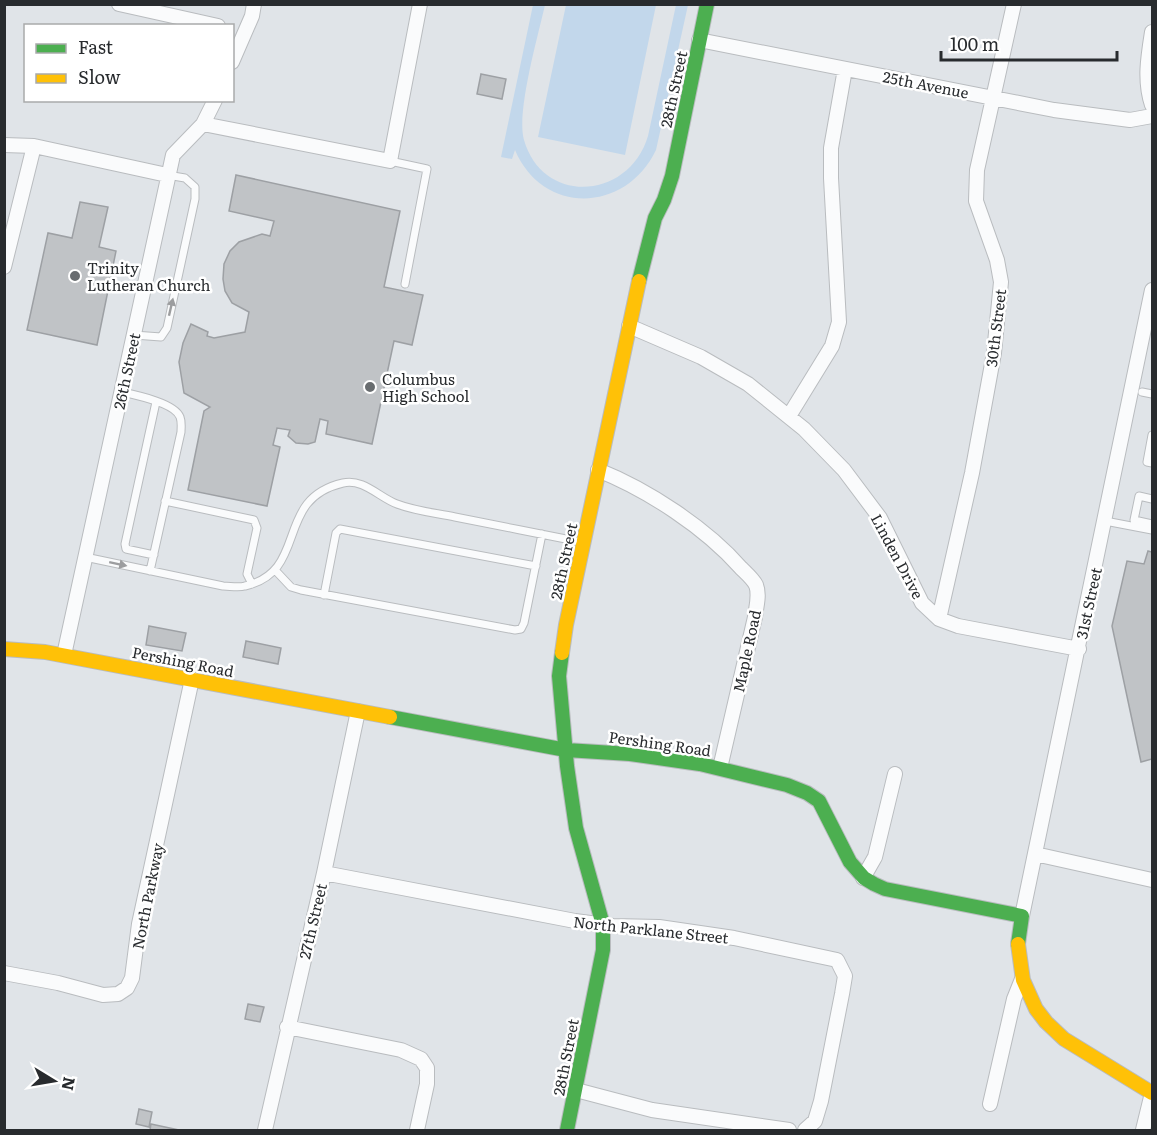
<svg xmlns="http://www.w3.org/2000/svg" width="1157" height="1135" font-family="Literata,serif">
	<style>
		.green { fill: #c2d7eb }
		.building { fill: #c0c3c6; stroke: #9da0a4; stroke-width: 1.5 }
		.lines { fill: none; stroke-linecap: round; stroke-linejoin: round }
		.lane-casing { stroke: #b9bcbf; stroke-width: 9 }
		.street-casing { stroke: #b9bcbf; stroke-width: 16 }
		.fast-casing { stroke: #b9bcbf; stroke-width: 16 }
		.slow-casing { stroke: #b9bcbf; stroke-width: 16 }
		.lane { stroke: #fafbfc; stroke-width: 7 }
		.street { stroke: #fafbfc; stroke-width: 14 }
		.fast { stroke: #4caf50; stroke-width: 14 }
		.slow { stroke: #ffc107; stroke-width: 14 }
		.oneway { fill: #9c9d9f }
		.poi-dot { fill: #686c6f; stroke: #fff; stroke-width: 2 }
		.labels { text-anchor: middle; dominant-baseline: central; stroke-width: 5; stroke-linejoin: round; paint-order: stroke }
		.street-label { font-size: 15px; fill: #282b2e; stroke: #fff }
		.poi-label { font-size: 15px; fill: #282b2e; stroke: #fff; text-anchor: start }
	</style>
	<rect width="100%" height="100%" fill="#e0e4e8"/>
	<path class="green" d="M533,5H545C538,36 516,113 524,140C543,206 629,200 648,136L676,5H688L656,150C626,213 543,216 515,150L512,159L501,157Z
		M566,5H656L625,155L538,137Z"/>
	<path class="building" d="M481,74L506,79L502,99L477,94Z
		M236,175L400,211L384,287L423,295L412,345L394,341L372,444L326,434L328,421L320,419L315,442L308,444L296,443L288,436L290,430L277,428L273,445L280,447L267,506L188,490L204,411L210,407L184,393L179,362L183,343L191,324L208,332L207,336L214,338L245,332L249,312L232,303L225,291L223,279L224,264L230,251L239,242L262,234L270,236L274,221L229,211Z
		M80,202L108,207L99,247L116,251L97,345L27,330L48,233L72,238Z
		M1148,551L1152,552V759L1141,762L1112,626L1127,561L1144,564Z
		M149,626L186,633L182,651L146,645Z
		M246,641L281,648L278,664L243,657Z
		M248,1004L264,1007L260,1022L245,1019Z
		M139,1109L152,1112L149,1127L136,1124Z
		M151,1124L179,1130H150Z"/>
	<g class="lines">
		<defs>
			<path id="lane" d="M390,161L427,169L405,284
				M134,335L161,337L167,328L195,199V187L185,178L167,175
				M122,392C136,395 175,403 180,417C182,422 181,428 181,432L150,571
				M1142,392L1152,394
				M1152,435L1147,462L1152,463
				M1152,499L1139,496L1134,520L1152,524
				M165,501L254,520L257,528L247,574L252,584
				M1105,521L1152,530
				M154,555L126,549L125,544L156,402
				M85,557L223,586C230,586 238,588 245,586C310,571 273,499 343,483C363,478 380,498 397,504C415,511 436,513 455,517C497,525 539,534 581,542
				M275,570L291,587L301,590L515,630L521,629L524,623L542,534
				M324,595L336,533L340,529L536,566"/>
			<path id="street" d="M119,4L218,26
				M1152,32C1148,57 1144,81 1152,105
				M699,40L1054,110L1130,120L1152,116
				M232,62L252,16L254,4
				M203,124L390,161L420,4
				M4,145L34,146L167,175
				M4,267L34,146
				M629,326L701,357L748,384L804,429L844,470L880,518L922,603L939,619L958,626L1079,649
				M789,416L832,346L839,322L831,178V148L845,69
				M598,470C648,490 706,528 741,568C746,573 753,579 756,585C760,595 756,607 755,617L720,768
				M939,619L972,473L994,353L1001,282L997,260L976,201L977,170L1014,4
				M64,655L173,155L203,124L215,100
				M1035,854L1152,880
				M324,873L575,921L613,926L659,927L734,938L837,960L845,976L842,994L821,1101L815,1121L805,1130
				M863,878L875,857L895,774
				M1022,916L1152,290
				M4,973L58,983L103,995L118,994L127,988L132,978L139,924L192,679
				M287,1027L401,1050L421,1059L427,1068V1084L417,1130
				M576,1090L652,1110L789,1130
				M990,1104L1014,999L1022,979
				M265,1130L324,873L358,711
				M1143,1130L1152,1093"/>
			<path id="fast" d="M639,281L655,218L664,200L672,176L707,4
				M562,653L559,676L567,766L576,828L603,925V950L567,1130
				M390,717L566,750L630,754L700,764L787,785L807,793L819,801L850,862L864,878L874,884L885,889L1022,916L1018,944"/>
			<path id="slow" d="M4,649L45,652L390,717
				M562,653L566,625L639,281
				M1018,944L1023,980L1036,1009L1046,1022L1064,1039L1152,1093"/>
		</defs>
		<use href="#lane" class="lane-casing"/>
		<use href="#street" class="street-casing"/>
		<use href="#fast" class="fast-casing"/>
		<use href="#slow" class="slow-casing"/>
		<use href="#lane" class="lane"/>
		<use href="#street" class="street"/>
		<use href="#fast" class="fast"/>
		<use href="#slow" class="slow"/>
	</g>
	<defs><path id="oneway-solid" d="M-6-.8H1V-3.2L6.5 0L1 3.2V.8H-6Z" transform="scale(1.5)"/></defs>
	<g class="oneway">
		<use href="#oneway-solid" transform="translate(171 307) rotate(-77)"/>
		<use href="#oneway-solid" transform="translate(118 564) rotate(12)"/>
	</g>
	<g class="poi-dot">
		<circle cx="75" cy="276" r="6"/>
		<circle cx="370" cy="387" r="6"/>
	</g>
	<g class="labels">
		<g class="street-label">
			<text transform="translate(926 84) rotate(11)">25th Avenue</text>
			<text transform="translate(673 89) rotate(-78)">28th Street</text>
			<text transform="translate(995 328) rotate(-83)">30th Street</text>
			<text transform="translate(126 371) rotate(-78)">26th Street</text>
			<text transform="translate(898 556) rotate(62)">Linden Drive</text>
			<text transform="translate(563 561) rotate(-78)">28th Street</text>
			<text transform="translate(1088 603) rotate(-78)">31st Street</text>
			<text transform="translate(746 651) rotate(-78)">Maple Road</text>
			<text transform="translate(183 661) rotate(11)">Pershing Road</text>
			<text transform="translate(660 743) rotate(8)">Pershing Road</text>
			<text transform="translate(147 896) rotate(-79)">North Parkway</text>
			<text transform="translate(312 921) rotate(-77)">27th Street</text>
			<text transform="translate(651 929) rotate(6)">North Parklane Street</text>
			<text transform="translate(565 1057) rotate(-79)">28th Street</text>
		</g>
		<g class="poi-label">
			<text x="87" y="267">Trinity<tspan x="87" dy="17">Lutheran Church</tspan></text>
			<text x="382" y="378">Columbus<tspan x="382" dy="17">High School</tspan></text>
		</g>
	</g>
	<rect width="1157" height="1135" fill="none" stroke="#282b2e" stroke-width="12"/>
	<rect x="24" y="24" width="210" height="78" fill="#ffffff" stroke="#a9aaab" stroke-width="1.5"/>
	<rect x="36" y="44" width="30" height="9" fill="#4caf50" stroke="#a9aaab" stroke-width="1.5"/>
	<text x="78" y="54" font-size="18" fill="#282b2e">Fast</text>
	<rect x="36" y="74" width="30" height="9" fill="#ffc107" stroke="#a9aaab" stroke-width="1.5"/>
	<text x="78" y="84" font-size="18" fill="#282b2e">Slow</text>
	<g transform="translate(54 1081) rotate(101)" stroke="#ffffff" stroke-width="4.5" paint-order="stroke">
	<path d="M0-4.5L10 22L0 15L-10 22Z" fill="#282b2e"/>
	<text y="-9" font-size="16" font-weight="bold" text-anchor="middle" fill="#282b2e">N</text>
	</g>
	<path d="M941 51v9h176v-9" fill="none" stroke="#282b2e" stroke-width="3"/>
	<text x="950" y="51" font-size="18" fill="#282b2e" stroke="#ffffff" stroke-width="4.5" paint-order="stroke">100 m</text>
</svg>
